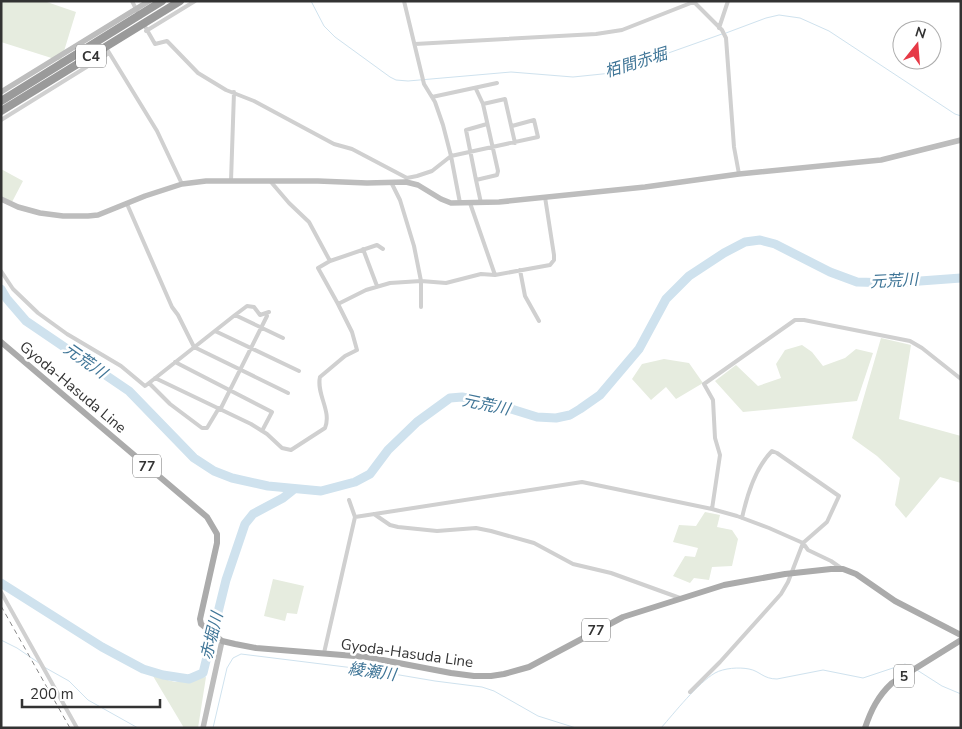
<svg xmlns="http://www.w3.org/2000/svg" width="962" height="729" font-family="'Nunito Sans','Noto Sans JP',sans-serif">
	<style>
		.green { fill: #e6ecdf }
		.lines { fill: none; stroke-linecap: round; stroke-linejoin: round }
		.stream { stroke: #cfe2ee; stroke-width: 1 }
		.river { stroke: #cfe2ee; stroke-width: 9 }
		.street { stroke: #d0d0d0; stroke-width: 4 }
		.secondary { stroke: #bdbdbd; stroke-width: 5.5 }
		.primary { stroke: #ababab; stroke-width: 6 }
		.highway { stroke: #9a9a9a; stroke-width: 8 }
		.rail { stroke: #888; stroke-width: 1; stroke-dasharray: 5 4; stroke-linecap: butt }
		.labels { text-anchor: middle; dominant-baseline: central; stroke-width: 5; stroke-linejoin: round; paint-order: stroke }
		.shield { fill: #fff; stroke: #707070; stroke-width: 1 }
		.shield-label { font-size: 14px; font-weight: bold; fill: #333 }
		.street-label { font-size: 15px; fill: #333; stroke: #fff }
		.water-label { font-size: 16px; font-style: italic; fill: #3f7597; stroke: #fff }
	</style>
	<rect width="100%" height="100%" fill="#fff"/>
	<path class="green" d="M1,1H44L76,12L61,61L1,42Z
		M1,169L23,181L12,202L1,196Z
		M881,338L911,345L899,419L961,436V483L940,477L906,518L895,505L900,478L877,456L852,438Z
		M802,345L812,352L823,366L845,358L856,349L873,353L857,401L743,412L715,381L736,365L758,386L781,378L776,364L785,350Z
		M664,359L689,363L703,383L676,399L666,387L651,400L632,379L642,364Z
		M705,512L720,515L717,527L732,530L738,539L732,566L712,567L709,580L694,578L690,583L673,576L685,556L695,557L698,548L673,542L679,525L696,526Z
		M273,579L304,586L297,614L287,613L285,621L264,616Z
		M153,676L175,682L206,677L198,728H184Z"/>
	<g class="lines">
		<path class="stream" d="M311,1L324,26L335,37L390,77L396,80L408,81L511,72L573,77L612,73L722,34
			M726,33L766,18L779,15L800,18L829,31L955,114L961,116
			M1,640L17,648L39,663
			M44,667L69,681L88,700L138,728
			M917,670L942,686L961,694
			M213,728L227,668L233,658L241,654L370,670L435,681L482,687L494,691L538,716L576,728
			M661,728C675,712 698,683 715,673C724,668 739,667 749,669C760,671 763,679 777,679L823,670L863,678L905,664L911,667"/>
		<path class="river" d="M1,289L7,299L26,321L129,391L194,458L214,471L232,478L268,486L321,491L355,482L370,474L388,450L417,422L450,398L462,397L485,401L537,417L556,418L570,415L580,409L600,395L639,349L666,299L689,276L724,253L745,242L760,240L775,244L830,272L857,282L893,283L961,278
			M1,583L102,647L143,669L163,675L189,679L203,673L226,580L245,524L253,514L283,498L293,490"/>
		<path class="street" d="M132,1L140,17
			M404,1L424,84L435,102L443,125L451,156L460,203
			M694,2L722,30L726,38L734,147L739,174
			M143,23L155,44L167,41L198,73L226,90L254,101L334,144L352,149L407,178L406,182
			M719,28L728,1
			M146,31L195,1
			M415,44L596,34L622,30L696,1
			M105,46L157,131L182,184
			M476,89L483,104
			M432,97L497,83
			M1,120L109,53
			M407,178L417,176L432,171L451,156L538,137L534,120L512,126
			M476,180L466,130L487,124
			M231,181L234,92
			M271,182L289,203L309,222L330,261L318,268L338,304L366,290L390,283L421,281L446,283L481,274L495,275L550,265L554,260V255L545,197
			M391,182L400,200L414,246L421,281V307
			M470,203L495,275
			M481,203L476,180L497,175L498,171L483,104L505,99L515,143
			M127,204L172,307L178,315L194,347L288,393
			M363,249L377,286
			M330,261L377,245L383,249
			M520,270L525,296L539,321
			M1,271L13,289L38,313L67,334L121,366L145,386L149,383
			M235,315L247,306L254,307L260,315L269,312
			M215,331L299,371
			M175,362L272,412L262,431
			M155,378L251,424L267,434L282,448L291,450L325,428C332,411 316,394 320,377L345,356L357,350L352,332L338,304
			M219,408L207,428H202L170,404L149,383L235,315L283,338
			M220,410L267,316
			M712,509L720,455L715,438L713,400L704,384L795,320H804L910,341L922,348L961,379
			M374,514L390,525L398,527L437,531L476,528L491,531L534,543L573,564L611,573L680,598
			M355,517L582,482L712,509L737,516L769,528L803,543L808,550L831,561L841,568
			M1,592L77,728
			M324,653L355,517L349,500
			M690,692L720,662L781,594L788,582L803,543L827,522L839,496L777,453L772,451C755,468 747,495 742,518"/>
		<path class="secondary" d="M1,92L149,1
			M1,199L18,207L40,213L63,216H88L98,215L145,196L182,184L206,181H318L367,183L406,182L418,185L441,199L451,203L499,202L645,187L739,174L881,160L961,140
			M203,728L222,641"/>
		<path class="primary" d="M1,342L207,517L217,534V543L200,619L201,624L222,641L235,644L256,648L367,657L451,673L474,676H491L504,674L529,667L623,617L724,585L785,574L831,569H843L856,574L895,601L961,635
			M865,728C871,710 878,696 892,683L961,640"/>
		<path class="highway" d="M1,101L162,1
			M1,111L180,1"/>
		<path class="rail" d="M1,606L70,728"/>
	</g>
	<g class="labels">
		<g class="shield">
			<rect x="76" y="44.5" width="30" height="23" rx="4"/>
			<rect x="133" y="454.5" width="28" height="23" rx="4"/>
			<rect x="582" y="618.5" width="28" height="23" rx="4"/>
			<rect x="894" y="664.5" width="20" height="23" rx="4"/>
		</g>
		<g class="shield-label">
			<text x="91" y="56">C4</text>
			<text x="147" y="466">77</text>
			<text x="596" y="630">77</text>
			<text x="904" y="676">5</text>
		</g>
		<g class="street-label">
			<text transform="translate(73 387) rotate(40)">Gyoda-Hasuda Line</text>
			<text transform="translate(407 653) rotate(8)">Gyoda-Hasuda Line</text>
		</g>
		<g class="water-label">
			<text transform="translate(636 63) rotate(-17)">栢間赤堀</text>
			<text transform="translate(894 281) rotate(-3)">元荒川</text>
			<text transform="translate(85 361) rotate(35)">元荒川</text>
			<text transform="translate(486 405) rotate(12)">元荒川</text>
			<text transform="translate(212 636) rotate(-76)">赤堀川</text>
			<text transform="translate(372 672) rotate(8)">綾瀬川</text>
		</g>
	</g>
	<rect width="962" height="729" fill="none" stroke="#333333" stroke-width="5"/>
	<g transform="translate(917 45) rotate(17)"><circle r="24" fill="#ffffff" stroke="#adadad"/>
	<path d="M0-4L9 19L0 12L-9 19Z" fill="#e63946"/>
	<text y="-8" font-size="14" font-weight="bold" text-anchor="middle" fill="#333333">N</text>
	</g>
	<path d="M22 699v8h138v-8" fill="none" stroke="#333333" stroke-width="2.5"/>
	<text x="30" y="699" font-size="15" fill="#333333" stroke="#ffffff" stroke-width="4" paint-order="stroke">200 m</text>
</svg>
